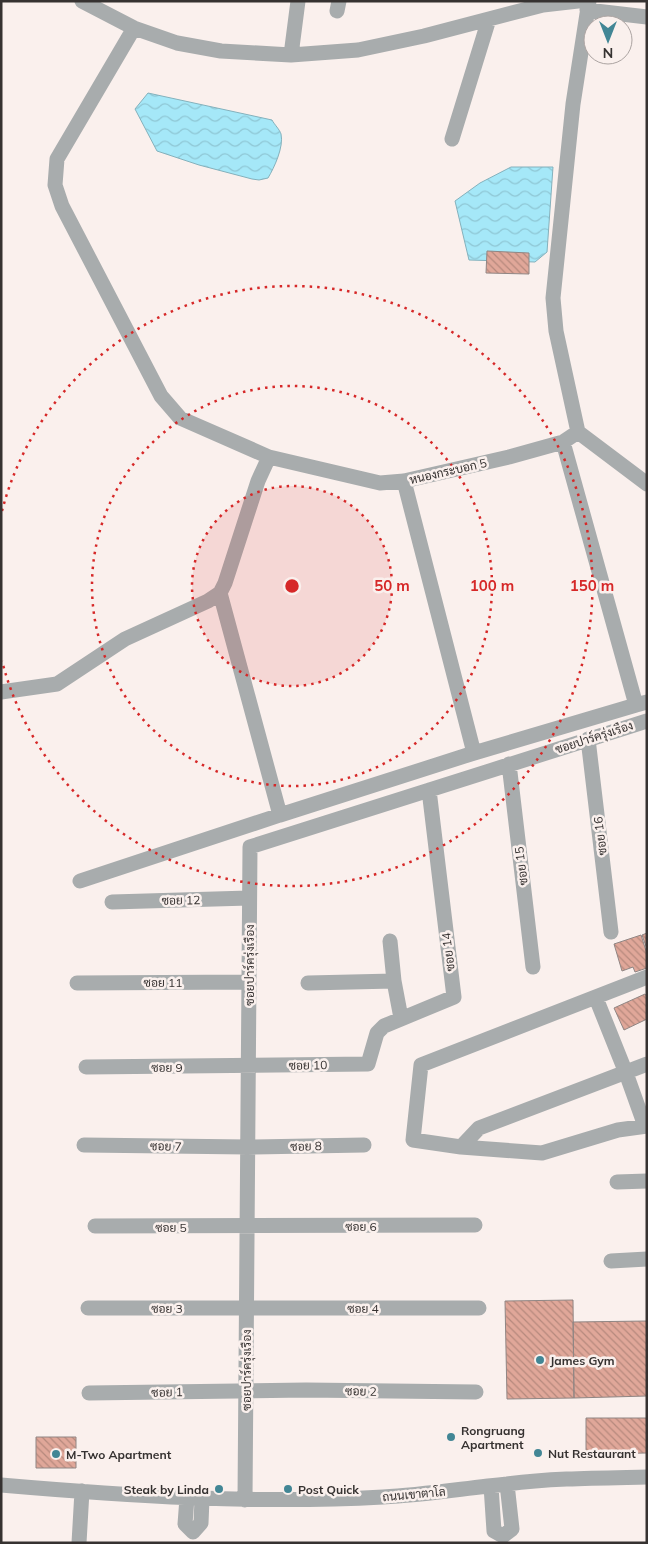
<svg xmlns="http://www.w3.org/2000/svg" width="648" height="1544" font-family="Mulish,Sarabun,sans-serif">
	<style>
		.water { fill: url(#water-waves); stroke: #84b1bc }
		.building { fill: url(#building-back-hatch); stroke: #908684 }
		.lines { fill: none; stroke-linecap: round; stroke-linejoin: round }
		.minor { stroke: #a8acad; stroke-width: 15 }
		.ring { fill: none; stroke: #d62828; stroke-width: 2.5; stroke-dasharray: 2.5 5 }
		.poi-dot { fill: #428695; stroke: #faf0ed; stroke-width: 2 }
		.labels { text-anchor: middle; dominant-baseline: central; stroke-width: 5; stroke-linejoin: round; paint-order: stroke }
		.street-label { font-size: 12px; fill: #363231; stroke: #faf0ed }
		.poi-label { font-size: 12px; font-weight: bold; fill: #363231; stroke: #faf0ed; text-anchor: start }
		.centre { fill: #d62828; stroke: #faf0ed; stroke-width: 2.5 }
		.ring-label { font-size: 15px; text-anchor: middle; font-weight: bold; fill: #d62828; stroke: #faf0ed; stroke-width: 5; stroke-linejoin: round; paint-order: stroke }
	</style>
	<defs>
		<pattern id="water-waves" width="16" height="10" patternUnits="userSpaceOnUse" patternTransform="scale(1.25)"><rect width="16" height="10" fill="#a5e8f8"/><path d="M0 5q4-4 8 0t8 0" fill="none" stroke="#8fc7d5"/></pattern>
		<pattern id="building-back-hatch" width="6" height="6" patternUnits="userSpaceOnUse" patternTransform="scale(1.25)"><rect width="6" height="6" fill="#e0a799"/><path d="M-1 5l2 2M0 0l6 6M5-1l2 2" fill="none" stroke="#b6897d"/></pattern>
	</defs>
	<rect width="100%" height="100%" fill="#faf0ed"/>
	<path class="water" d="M148,93L272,120C274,124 280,130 281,134C284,147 274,168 268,178L259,180L252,179L199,165L157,151L135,109Z
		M511,167H553L547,252L535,262L469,260L455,201L480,183Z"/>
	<path class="building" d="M487,251L529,253V274L486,273Z
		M647,933V949L642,935Z
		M641,935L647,954V968L635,972L633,967L622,971L614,944Z
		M645,994L647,997V1019L624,1030L614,1008Z
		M573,1300L574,1398L507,1399L505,1301Z
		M647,1321V1396L574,1398L573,1322Z
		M586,1418H647V1453L586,1454Z
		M36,1437H76V1468H36Z"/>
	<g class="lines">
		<path class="minor" d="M82,1L134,28L177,43L221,51L291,55L358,50L424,36L543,5L578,1
			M587,10L647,17
			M337,11L339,1
			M134,28L57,159L55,185L62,206L161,396L180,418L269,457
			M291,55L298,1
			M452,139L489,19
			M578,432L556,331L553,298L573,104L589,1
			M578,432L647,484
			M563,442L636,705L647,702
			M404,481L474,753
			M1,692L57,684L125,639L208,601L220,593L225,583L258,481L269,457L380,483L404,481L509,457L563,442L578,432
			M588,739L611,932
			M509,764L533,967
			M280,815L474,753L636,705
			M80,881L280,815L220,593
			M112,902L249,898
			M390,941L394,981L401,1018
			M647,977L421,1065L413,1140L461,1147L542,1153L618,1130L647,1126
			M77,983L249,982
			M308,983L394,981
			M596,998L626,1073L645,1126
			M86,1067L368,1064L377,1033L384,1026L454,997L429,790
			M84,1145L248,1147L364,1145
			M461,1147L479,1128L647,1064
			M617,1182L647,1181
			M95,1226L475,1225
			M611,1261L647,1259
			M88,1308H479
			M89,1393L306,1390L476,1392
			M1,1485C128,1496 255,1504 383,1497C424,1495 466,1488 507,1484C553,1478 600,1478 647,1477
			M491,1486L494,1531L503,1536
			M187,1498L185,1524L193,1532L201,1523L202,1499
			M245,1500L250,847L647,721
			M503,1536L512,1529L507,1484
			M79,1543L82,1491"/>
	</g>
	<circle cx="292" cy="586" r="100" fill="#d62828" fill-opacity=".12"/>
	<g class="ring">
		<circle cx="292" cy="586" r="100"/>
		<circle cx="292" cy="586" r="200"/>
		<path d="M2 511A300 300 0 1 1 2 661"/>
	</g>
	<g class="poi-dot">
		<circle cx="540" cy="1360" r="5"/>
		<circle cx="451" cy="1437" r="5"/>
		<circle cx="538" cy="1453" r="5"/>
		<circle cx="56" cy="1454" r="5"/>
		<circle cx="219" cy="1489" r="5"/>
		<circle cx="288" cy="1489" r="5"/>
	</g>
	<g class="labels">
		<g class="street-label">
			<text transform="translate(448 471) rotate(-13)">หนองกระบอก 5</text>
			<text transform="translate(594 737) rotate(-18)">ซอยปาร์ครุ่งเรือง</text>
			<text transform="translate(600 836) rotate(-97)">ซอย 16</text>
			<text transform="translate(521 866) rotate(-97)">ซอย 15</text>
			<text transform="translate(181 900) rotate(-1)">ซอย 12</text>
			<text transform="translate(448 952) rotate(-97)">ซอย 14</text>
			<text transform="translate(249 965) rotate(-90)">ซอยปาร์ครุ่งเรือง</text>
			<text x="163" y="982">ซอย 11</text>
			<text transform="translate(308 1065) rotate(-1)">ซอย 10</text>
			<text x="167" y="1067">ซอย 9</text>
			<text transform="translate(166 1146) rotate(1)">ซอย 7</text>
			<text transform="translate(306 1146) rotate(-1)">ซอย 8</text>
			<text x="361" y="1226">ซอย 6</text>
			<text x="171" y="1227">ซอย 5</text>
			<text x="167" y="1308">ซอย 3</text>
			<text x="363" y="1308">ซอย 4</text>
			<text transform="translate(246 1370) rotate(-90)">ซอยปาร์ครุ่งเรือง</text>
			<text transform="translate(361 1391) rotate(1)">ซอย 2</text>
			<text transform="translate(167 1392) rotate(-1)">ซอย 1</text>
			<text transform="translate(414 1494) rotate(-5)">ถนนเขาตาโล</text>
		</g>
		<g class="poi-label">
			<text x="550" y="1360">James Gym</text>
			<text x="461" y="1430">Rongruang<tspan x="461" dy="14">Apartment</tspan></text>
			<text x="548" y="1453">Nut Restaurant</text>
			<text x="66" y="1454">M-Two Apartment</text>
			<text x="209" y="1489" text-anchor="end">Steak by Linda</text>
			<text x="298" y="1489">Post Quick</text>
		</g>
	</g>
	<circle cx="292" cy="586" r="8" class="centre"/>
	<g class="ring-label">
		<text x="392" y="591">50 m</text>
		<text x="492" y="591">100 m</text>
		<text x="592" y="591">150 m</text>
	</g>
	<rect width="648" height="1544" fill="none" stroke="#363231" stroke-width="5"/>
	<g transform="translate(608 40) rotate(180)"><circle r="24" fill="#faf0ed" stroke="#aca4a2"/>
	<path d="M0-4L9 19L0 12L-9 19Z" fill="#428695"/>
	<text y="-8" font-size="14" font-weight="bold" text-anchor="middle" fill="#363231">N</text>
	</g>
</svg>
